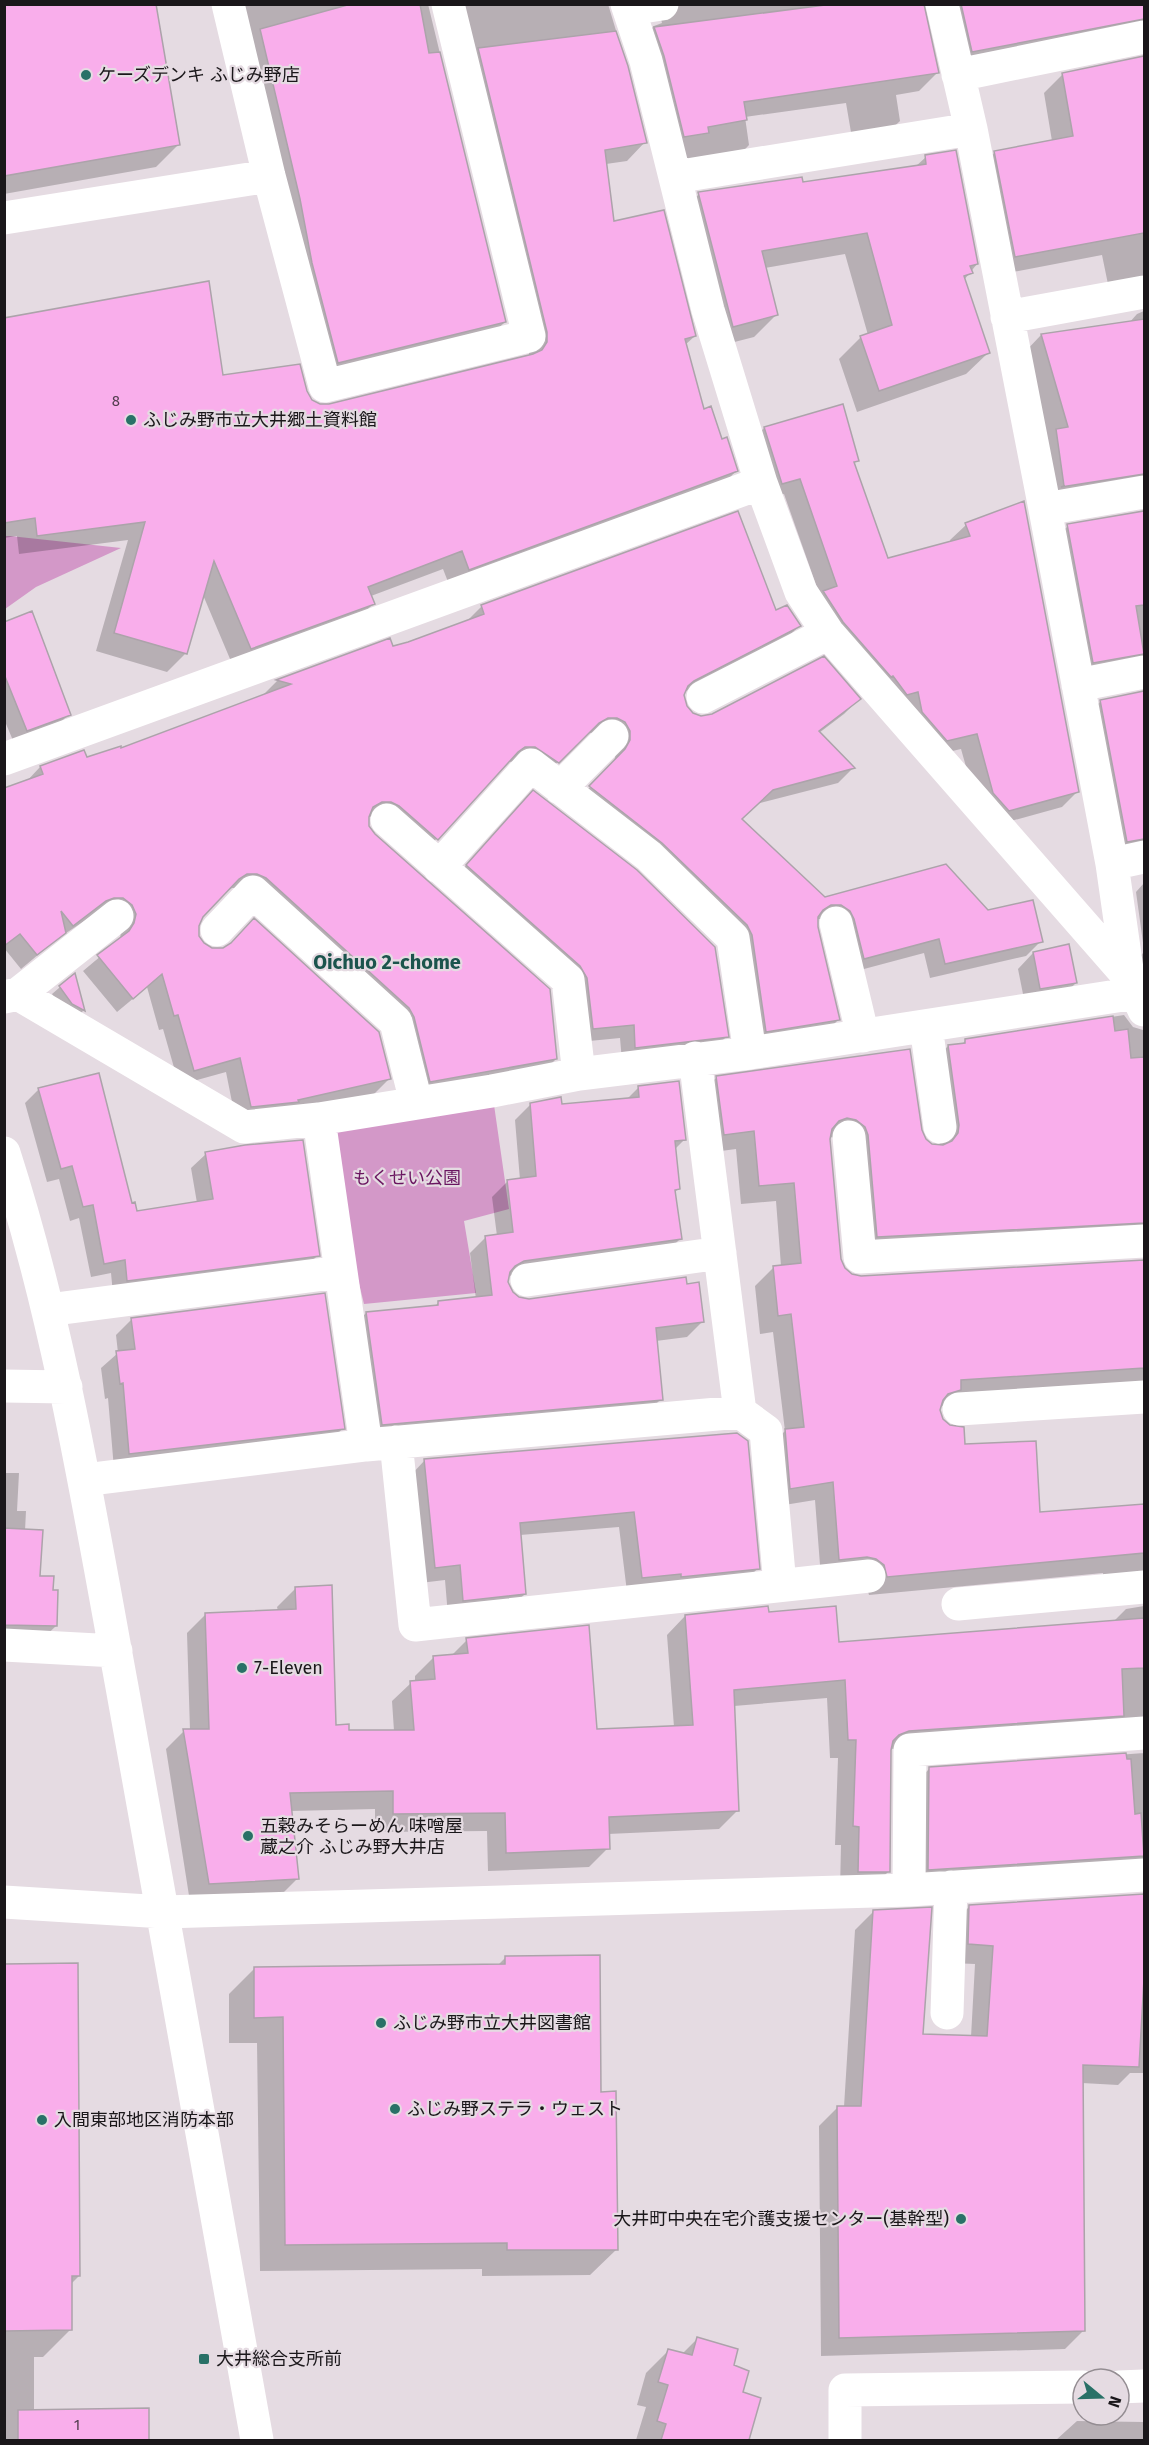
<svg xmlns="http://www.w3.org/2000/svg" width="1149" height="2445" font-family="'Fira Sans','Noto Sans JP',sans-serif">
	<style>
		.green { fill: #d398c8 }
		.shadow { fill: #0003 }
		.building { fill: #f9aeeb; stroke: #aca3aa; stroke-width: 1.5 }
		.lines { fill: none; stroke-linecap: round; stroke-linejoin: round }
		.minor { stroke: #fff; stroke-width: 33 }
		.poi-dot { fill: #297167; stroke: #e5dbe2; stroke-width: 2 }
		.labels { text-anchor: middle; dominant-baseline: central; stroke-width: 4.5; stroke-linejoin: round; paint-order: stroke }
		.number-label { font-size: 15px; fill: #523d4e }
		.poi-label { font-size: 18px; fill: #1a171a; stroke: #e5dbe2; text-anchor: start }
		.park-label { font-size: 18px; fill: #6a1560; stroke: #e5dbe2 }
		.neighbourhood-label { font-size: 20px; font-weight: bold; fill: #1b544d; stroke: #e5dbe2 }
	</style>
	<rect width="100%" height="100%" fill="#e5dbe2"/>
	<path class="green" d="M5,536H10L121,548L36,587L5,609Z
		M492,1091L509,1209L464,1221L476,1293L364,1304L319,1119Z"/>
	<path class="shadow" d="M4,4L178,145L156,167L4,194Z
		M227,4H428L505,322L486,340L320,381Z
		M435,4H608L627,67L645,142L627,161L606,164L613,223L695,336L685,345L703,411L736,471L718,490L450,587L443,569L371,596L374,603L355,622L233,666L203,595L186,653L167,672L96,651L128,540L19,554L17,536L4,538V320L221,376L299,366L310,400L319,405L329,406L529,357V351Z
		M648,4H922L937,73L919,91L896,95L900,121L881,139L853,144L846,103L745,117L749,145L731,164L673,173L636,44L654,26L662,23L659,11Z
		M929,4H1144V873L1108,856L1082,720L1101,701L1144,693V687L1075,681L1049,544L1068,526L1144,512V507L1046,504L1023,354L1041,335L1129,323L1137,314L1144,311V307L1110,294L1102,255L997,275L977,171L995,152L1052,141L1044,93L1063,74L1144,58V52L954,69Z
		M926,157L977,264L964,280L988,353L966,374L857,412L839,359L861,337L868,335L845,254L765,268L776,315L754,337L711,348L677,216L699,194L802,183L915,167Z
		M842,406L857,461L853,464L887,560L951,543L950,540L966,525L1078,791L1062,807L993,826L978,809L961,749L931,756L820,596L784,494L766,499L749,444L764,428Z
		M482,606L775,612L799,626L784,641L684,692L685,707L693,714L701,717L859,699L844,714L819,733L853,768L838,783L756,804L740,820L825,898L987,912L1041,941L1026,956L930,978L924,953L849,973L825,919H817L816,927L838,1020L823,1035L751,1046L737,951L575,802L611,766L615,758L616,747L601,732L590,733L582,737L543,777L519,761L509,762L422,854L376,816L367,817L368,827L556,1059L541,1074L415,1096L400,1033L242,888H232L225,893L202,917L197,926V935L203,944L389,1079L374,1094L236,1122L226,1072L179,1085L163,1029L159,1030L147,987L117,1012L83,971L120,940L121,930L98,912L57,939L21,969L4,948V789L26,782L40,767L84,752L86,759L120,749L262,696L277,681L389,640L392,648L466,622Z
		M4,624L69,714L56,727L14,743L4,719Z
		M519,806L727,1036L713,1050L622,1061L620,1038L579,1042L573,992L453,880Z
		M1144,873V950L1136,892L1144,883Z
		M1144,952V1006L1127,970Z
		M1033,953L1076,983L1060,998L1025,1004L1018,969Z
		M74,975L83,1011L76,1018L64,1011L52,994Z
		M1124,1015L1133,1027L1143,1030L1144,1027V1259L1141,1249L859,1255L837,1138L829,1137L840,1259L844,1269L852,1275L861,1277L1144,1261V1388L951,1398L939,1409L942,1420L963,1446L1039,1514L1144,1505V1605L1141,1594L1104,1588L1103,1573L869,1595L866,1584L821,1578L815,1500L772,1507L767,1449L785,1431L773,1332L760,1334L755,1286L774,1267L781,1266L776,1201L741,1204L736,1149L706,1153L698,1096L717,1077L920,1131L924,1140L932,1146L940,1147L930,1065L948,1046L961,1045L966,1040Z
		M639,1087L685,1139L674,1150L679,1188L674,1193L680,1239L664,1255L508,1276L507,1282L511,1293L519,1299L529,1300L686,1286L703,1321L687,1337L656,1341L661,1399L645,1415L367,1440L351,1329L366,1313L434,1307L439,1302L476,1299L470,1253L486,1237L497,1236L492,1197L508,1181L520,1180L515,1120L531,1104L561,1105L626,1100Z
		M39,1089L136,1213L197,1203L191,1168L206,1154L318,1255L304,1269L113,1294L111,1273L91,1277L79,1218L70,1221L59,1179L47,1182L25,1103Z
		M132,1319L343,1428L328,1444L114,1469L108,1398L105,1399L101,1368L118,1353L116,1335Z
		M737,1435L758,1568L743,1584L627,1592L619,1527L520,1535L525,1594L509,1609L448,1616L445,1580L420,1583L410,1476L425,1460Z
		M4,1473H19L17,1511H26L25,1531L38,1578L52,1592L56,1626L36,1645H4Z
		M296,1588L334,1726L348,1731H394L392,1701L411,1683L415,1682V1676L434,1657L451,1656L467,1640L595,1731L674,1727L667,1635L685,1616L768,1614L837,1644L1113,1622L1126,1609L1144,1606V1750L1141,1741L1123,1732L890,1749L889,1871L870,1890H840L841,1845H835L838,1758H830L827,1698L734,1706L738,1810L719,1829L608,1834V1848L589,1867L488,1871L487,1831L375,1832V1809L290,1811L298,1878L279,1897L190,1902L166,1749L184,1731H190L187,1633L205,1615L278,1611L277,1607Z
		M1144,1751V1893L1142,1884L910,1888L911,1788L929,1769L1144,1753Z
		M1144,1895V2073H1130L1118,2085L1082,2083L1083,2331L1065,2349L821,2356L819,2126L838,2107H844L855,1930L874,1911L922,2035L971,2037L975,1964L950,1963L951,1925L970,1906Z
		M505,1958L600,2094L617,2249L590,2275L482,2276V2269L260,2271L257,2043H229V1994L255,1968L498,1965Z
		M4,1965L79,2276L71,2284V2329L43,2357H34V2412L147,2409L148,2440H4Z
		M697,2339L732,2366L741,2393L760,2399L747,2440H636L646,2407L637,2405L646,2373L669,2350L682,2354Z
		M1077,2421L1144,2422V2440H1056Z"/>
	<path class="building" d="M4,4H156L180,145L4,176Z
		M351,4H420L429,53L440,52L506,322L338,363L312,263L300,199L260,29Z
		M833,4H924L939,73L744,102L747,120L708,127L709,133L684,137L664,56L654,27Z
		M961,4H1144V19L972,52Z
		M616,31L628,66L647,143L605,150L614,221L664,210L696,336L685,339L704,409L711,406L722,439L727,437L738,471L469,570L462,551L368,587L375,604L251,649L214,561L187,654L114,633L145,522L37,536L35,518L4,523V318L209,281L223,375L300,364L307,391L312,400L320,404H329L533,354L542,350L547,342V332L478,48Z
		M1144,56V233L1015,257L994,151L1073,136L1062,73Z
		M956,150L978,264L970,266L973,273L964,276L990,353L879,391L860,336L892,325L867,233L762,251L778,315L733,327L698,192L802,177L803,182L926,164L925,155Z
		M1144,319V474L1061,487L1064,486L1056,429L1068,427L1041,334Z
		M843,404L859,461L854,462L888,558L970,536L965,523L1024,501L1079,792L1009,811L993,793L977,734L947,741L922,712L918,692L907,695L893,676L891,677L843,622L823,591L837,586L800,479L782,484L764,427Z
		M738,511L776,610L787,605L801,626L694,681L688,686L684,695L687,706L693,713L701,716L712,714L824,656L861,699L819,731L855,768L773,790L742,819L825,897L946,864L988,910L1033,900L1043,942L945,964L939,939L864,959L854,919L850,911L841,905H831L823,910L818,917V927L840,1020L766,1032L752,935L747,925L662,843L589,786L625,749L630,740V731L625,722L617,718H608L599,723L559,763L535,747H525L518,752L438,840L399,806L391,802H382L373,807L369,817V826L375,834L550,989L557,1059L430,1082L414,1017L409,1008L266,878L257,874H247L239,879L203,917L199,926V936L204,943L212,948H223L231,943L254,918L379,1032L391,1079L298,1100L299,1102L251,1107L240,1058L194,1071L178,1015L174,1016L162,974L133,999L97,955L129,931L134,923L136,914L132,905L123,898H114L106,901L73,926L61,911L66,933L37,955L20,934L4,946V788L43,774L40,766L84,750L87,757L121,746V748L291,684L276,680L390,638L393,646L408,642L484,614L481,605Z
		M1144,511V605L1136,606L1144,654L1093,663L1067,524Z
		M32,611L71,715L27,731L4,674V622Z
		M1144,691V839L1127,842L1100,700Z
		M533,790L637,870L715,947L729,1037L635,1048L634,1025L593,1029L587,978L580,966L466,865Z
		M1069,944L1077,983L1040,989L1033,952Z
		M75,973L85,1011L72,1004L59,986Z
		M1113,1016L1115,1031L1128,1029L1131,1058L1144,1057V1223L877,1237L868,1135L865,1127L856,1120L847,1118L839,1121L832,1129L830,1139L841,1259L845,1268L852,1274L861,1276L1144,1260V1368L961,1380V1390L948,1394L943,1400L940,1410L943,1419L950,1425L964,1427L965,1444L1036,1441L1040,1512L1144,1504V1553L887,1577L884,1565L876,1559L867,1557L839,1560L833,1482L790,1489L785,1429L804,1427L791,1314L778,1316L773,1266L801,1263L794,1183L759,1186L754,1131L724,1135L716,1076L910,1049L922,1130L926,1139L932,1144L943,1145L952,1141L958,1133L959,1125L948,1045L965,1043V1039Z
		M99,1073L132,1203L135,1202L137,1211L213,1199L205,1152L245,1145L303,1140L320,1256L127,1281L125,1260L104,1264L93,1205L83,1207L72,1166L61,1169L38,1088Z
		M679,1081L686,1140L675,1141L680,1189L675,1190L682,1239L524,1261L515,1266L510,1272L508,1282L513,1292L519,1297L529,1299L686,1277L687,1284L699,1282L704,1322L656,1328L663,1400L382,1425L366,1312L438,1305V1301L492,1295L485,1236L513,1232L507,1180L536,1176L530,1103L561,1097L562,1104L639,1097L638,1086Z
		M325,1293L345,1429L129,1454L123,1383L120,1384L116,1351L135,1349L131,1318Z
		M737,1433L748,1441L760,1569L681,1577V1574L642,1578L634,1512L520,1523L526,1594L463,1601L460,1565L435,1568L424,1459Z
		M4,1528L43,1530L40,1576H54L53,1590H58L57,1626L4,1625Z
		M332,1585L336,1725L349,1724V1730H414L410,1681L435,1679L433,1656L468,1653L466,1638L589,1625L597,1729L693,1725L685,1615L768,1606L769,1612L836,1606L839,1642L1144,1618V1668L1122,1669L1124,1716L909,1731L899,1735L893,1741L891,1750L890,1872H858L859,1827L853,1826L856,1740H848L845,1680L734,1690L739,1811L609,1817L610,1849L506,1853L505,1813L393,1814V1791L290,1793L299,1879L209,1884L183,1729H209L205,1613L296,1609L295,1587Z
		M1126,1753L1127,1759H1131L1135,1814L1141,1813L1144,1856L928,1870L929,1767Z
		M1144,1894V1979L1139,2067L1083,2065L1085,2331L839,2338L837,2106H861L873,1910L932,1907L923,2034L987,2036L993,1946L968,1944L969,1905Z
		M600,1955L601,2092L616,2091L618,2250H507V2243L285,2245L283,2017L254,2018V1967L505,1964V1956Z
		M78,1963L80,2276H72V2330L4,2331V1964Z
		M697,2337L738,2349L734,2365L749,2371L743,2392L761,2398L749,2440H661L666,2424L657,2421L668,2385L658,2382L668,2349L692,2355Z
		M149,2408V2440H18V2410Z"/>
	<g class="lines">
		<path class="minor" d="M228,4L269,176L325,386L529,336L448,4
			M627,4L646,61L708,310L761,483L801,592L828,633L1128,976L1144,1010
			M942,4L971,129L1045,509L1112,864L1128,976
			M629,9L662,4
			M958,75L1144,37
			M675,177L971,129
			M4,218L269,176
			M1007,317L1144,292
			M1045,509L1144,492
			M1078,685L1144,672
			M703,697L828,633
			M4,759L761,483
			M560,788L612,736
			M387,820L568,980L579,1074
			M1112,864L1144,857
			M439,867L531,765L649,856L733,938L750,1053
			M836,923L863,1036
			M217,930L253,892L396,1022L416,1102
			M18,994L117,916
			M4,997L18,994L244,1127L319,1119L492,1091L579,1074L750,1053L1136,993
			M926,1026L940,1127
			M695,1058L740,1412
			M319,1119L366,1445
			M849,1137L860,1257L1144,1241
			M4,1153C60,1327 89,1508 122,1687C169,1938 213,2189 257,2440
			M527,1280L720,1253
			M48,1310L340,1272
			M4,1386L66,1387
			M959,1409L1144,1397
			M396,1442L415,1625L869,1576
			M84,1480L366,1445L740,1412L766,1431L780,1585
			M958,1604L1144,1587
			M4,1645L116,1651
			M909,1890L910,1750L1144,1733
			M4,1902L164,1912L909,1890L1144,1875
			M947,2013L951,1887
			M1119,2387L1144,2386
			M845,2440V2390L1083,2387"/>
	</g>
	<g class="poi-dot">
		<circle cx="86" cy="75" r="6"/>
		<circle cx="131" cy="420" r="6"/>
		<circle cx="242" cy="1668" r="6"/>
		<circle cx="248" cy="1836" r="6"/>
		<circle cx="381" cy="2023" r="6"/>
		<circle cx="395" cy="2109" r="6"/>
		<circle cx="42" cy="2120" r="6"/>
		<circle cx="961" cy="2219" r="6"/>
		<rect x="198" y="2353" width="12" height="12" rx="3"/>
	</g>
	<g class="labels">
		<g class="number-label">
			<text x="116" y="401">8</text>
			<text x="77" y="2425">1</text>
		</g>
		<g class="poi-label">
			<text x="98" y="75">ケーズデンキ ふじみ野店</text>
			<text x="143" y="420">ふじみ野市立大井郷土資料館</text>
			<text x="254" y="1668">7-Eleven</text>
			<text x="260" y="1826">五穀みそらーめん 味噌屋<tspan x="260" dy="21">蔵之介 ふじみ野大井店</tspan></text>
			<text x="393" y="2023">ふじみ野市立大井図書館</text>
			<text x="407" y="2109">ふじみ野ステラ・ウェスト</text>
			<text x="54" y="2120">入間東部地区消防本部</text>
			<text x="949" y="2219" text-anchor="end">大井町中央在宅介護支援センター(基幹型)</text>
			<text x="216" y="2359">大井総合支所前</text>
		</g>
		<g class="park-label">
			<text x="407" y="1178">もくせい公園</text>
		</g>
		<g class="neighbourhood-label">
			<text x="387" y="962">Oichuo 2-chome</text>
		</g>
	</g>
	<rect width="1149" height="2445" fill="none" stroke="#1a171a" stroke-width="12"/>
	<g transform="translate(1101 2397) rotate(109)"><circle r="28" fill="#e5dbe2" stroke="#948d92" stroke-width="1.5"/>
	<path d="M0-4.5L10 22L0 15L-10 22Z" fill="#297167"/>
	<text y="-9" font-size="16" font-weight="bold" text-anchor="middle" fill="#1a171a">N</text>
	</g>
</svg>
